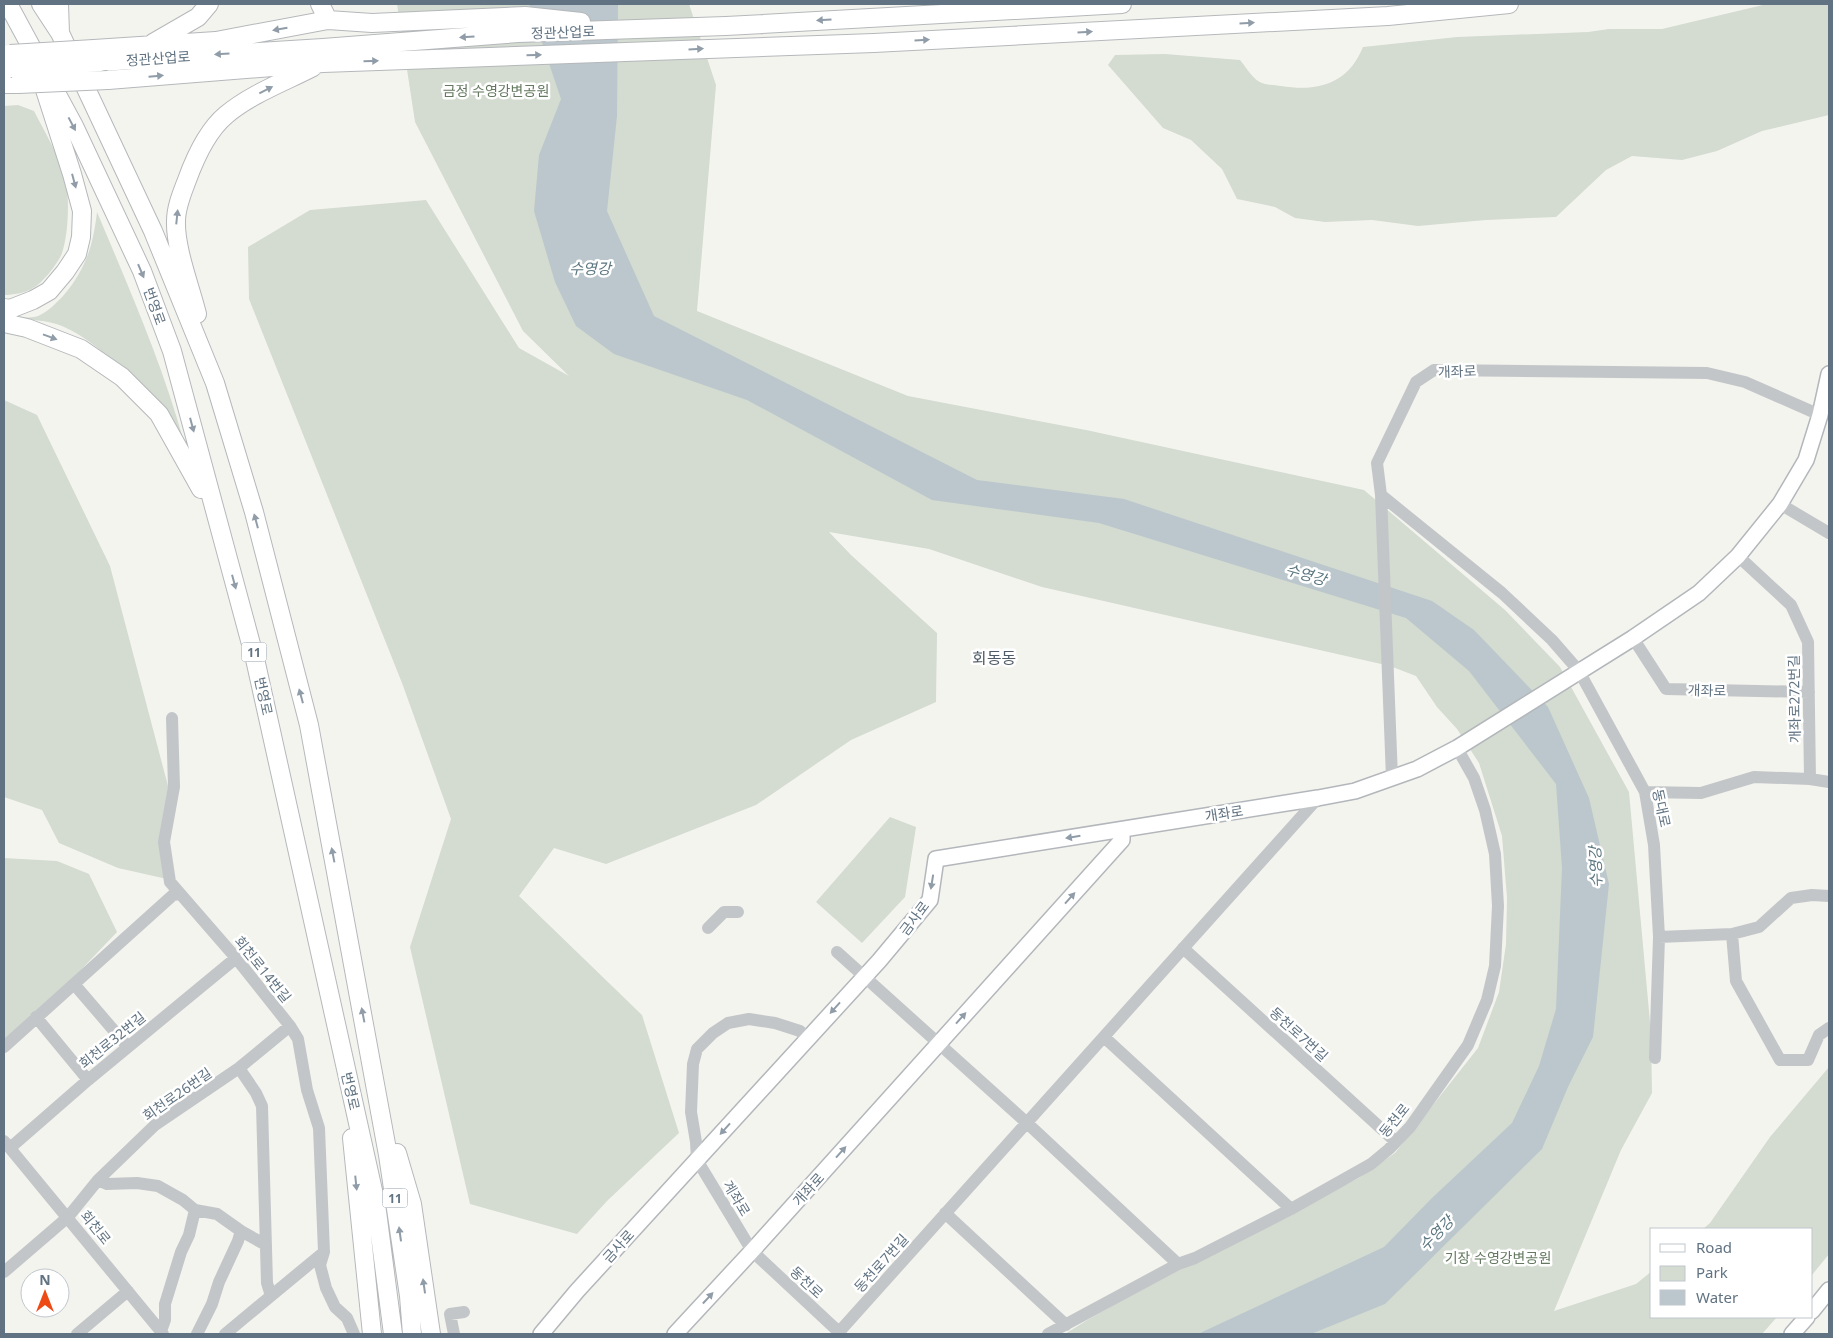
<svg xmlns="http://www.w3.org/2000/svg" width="1833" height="1338" font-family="'Noto Sans','Noto Sans KR',sans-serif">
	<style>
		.green { fill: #d4dbd0 }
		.water { fill: #bbc7cc }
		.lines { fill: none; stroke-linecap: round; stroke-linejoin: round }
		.major-casing { stroke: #b3b7bb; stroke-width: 18 }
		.highway-casing { stroke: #b5b8bb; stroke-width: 20 }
		.minor { stroke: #c3c6c9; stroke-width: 12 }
		.major { stroke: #fff; stroke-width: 15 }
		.highway { stroke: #fff; stroke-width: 18 }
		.highway-bridge-casing { stroke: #b5b8bb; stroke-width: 20; stroke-linecap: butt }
		.highway-bridge { stroke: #fff; stroke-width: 18 }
		.oneway { fill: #909da8 }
		.labels { text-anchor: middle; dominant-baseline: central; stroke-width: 5; stroke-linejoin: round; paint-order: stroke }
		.shield { fill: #fff; stroke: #909da8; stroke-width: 1 }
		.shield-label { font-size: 12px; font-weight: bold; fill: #617382 }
		.street-label { font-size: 14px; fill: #617382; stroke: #fff }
		.park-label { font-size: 14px; fill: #657960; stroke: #fff }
		.water-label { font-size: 15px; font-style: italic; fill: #5c7680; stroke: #fff }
		.quarter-label { font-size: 16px; fill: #4f5c67; stroke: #fff }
	</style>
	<rect width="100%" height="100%" fill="#f4f4ef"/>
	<path class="green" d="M397,4H689L716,85L697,311L908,396L1086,430L1364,490L1505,610L1560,667L1629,792L1651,1033L1652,1093L1621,1150L1554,1311L1636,1284L1652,1271V1317H1777L1762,1334H1065L1089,1319L1176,1270L1359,1178L1395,1153L1478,1048L1499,992L1506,944L1507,898L1502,836L1479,763L1457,729L1437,707L1416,676L1390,666L1042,587L929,549L829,532L851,555L937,633L936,702L851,740L756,805L606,864L554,848L519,896L642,1015L679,1133L607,1201L577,1234L470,1204L410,947L451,819L402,683L249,299L248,247L310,210L426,200L519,348L569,376L523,331L415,122Z
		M1767,4H1829V115L1762,131L1717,151L1682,160L1632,156L1606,170L1556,217L1486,220L1418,226L1372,220L1325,222L1295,218L1275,207L1237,199L1222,169L1191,140L1163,128L1108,65L1115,55L1165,54L1240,60C1245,66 1251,76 1258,81C1263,85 1274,85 1281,86C1318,92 1348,84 1363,47L1457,37L1588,32L1609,29H1662Z
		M18,105L34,111C43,129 58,154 64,173C70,193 69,233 62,253C59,262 42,284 33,288C25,293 13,295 4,295V106Z
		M97,212C129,288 162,363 184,442C151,404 110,346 62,326C48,320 28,320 13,318C21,317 33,319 40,315C49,311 56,303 63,296C86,269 93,246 97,212Z
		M4,400L37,415L110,566L168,786L167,879L118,868L59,843L42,810L4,797Z
		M890,817L916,827L905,897L862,943L816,902Z
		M4,858L57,861L89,874L117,932L36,1017L4,1040Z
		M1829,1067V1254L1812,1275V1229H1703L1710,1223L1770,1137Z"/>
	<path class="water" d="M529,4H618L617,116L607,211L654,316L977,480L1124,499L1432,601L1474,630L1548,707L1589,798L1609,884L1593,1037L1568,1087L1542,1149L1385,1304L1311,1334H1198L1384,1247L1432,1198L1512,1123L1539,1066L1556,1009L1562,868L1556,784L1469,671L1406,618L1099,523L932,500L747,400L614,354L576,326L555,282L534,211L539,155L561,99Z"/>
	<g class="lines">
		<defs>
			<path id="major" d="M1812,1311L1829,1290
				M541,1334L577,1291L879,961L930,900L936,859L1318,798L1355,791L1417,769L1457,748L1633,638L1699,593L1738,556L1780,504L1806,460L1820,415L1829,374
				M675,1334L752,1251L1122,840V830
				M1792,1334L1807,1317"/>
			<path id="highway" d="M8,4L74,126L142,271L172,351L255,659L376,1204L393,1334
				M41,4L60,33L153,231L215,383L254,512L309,725L388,1155L409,1296L412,1334
				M59,4L60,33
				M320,4L328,20
				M153,43L198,17L209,4
				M94,49L216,41L328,20L372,23L525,16L581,22
				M100,62L323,48L518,33L726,26L1122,4
				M108,80L323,63L874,43L1388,16L1509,4
				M4,84H18
				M4,308L10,309L33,300L49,291L65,272L77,254L81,237L82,211L72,174L45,90
				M197,314C190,286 175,248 176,221C176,207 182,193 187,180C195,158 208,130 226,115C251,94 284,82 313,67
				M4,323L27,328L81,349L122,377L159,414L201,489
				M352,1138L372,1334
				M397,1153L412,1204L431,1334"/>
		</defs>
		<use href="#major" class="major-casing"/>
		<use href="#highway" class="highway-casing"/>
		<path class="minor" d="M1381,495L1392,778
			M1780,504L1829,533
			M1738,556L1791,605L1808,642L1810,779
			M1633,638L1666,689L1809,692
			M172,718L174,787L164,842L170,882L236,958L290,1026L298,1039L307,1090L319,1128L324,1252L320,1265L326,1288L335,1307L347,1318L354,1334
			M1645,792L1701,793L1754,777L1810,779L1829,782
			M708,928L724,912H738
			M1732,934L1736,981L1780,1060H1808L1819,1035L1829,1028
			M1659,937L1732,934L1759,927L1791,898L1812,895L1829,896
			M1183,948L1396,1142
			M837,952L1027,1123L1178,1264
			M74,984L128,1047
			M36,1017L88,1080
			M1104,1037L1291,1209
			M807,1039L800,1031L775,1023L749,1019L728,1023L713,1033L697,1049L693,1064L691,1112L696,1142L697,1160L752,1251L841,1334
			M4,1047L173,895L179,894
			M1655,1058L1659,937L1654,845L1645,792L1579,671L1552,640L1502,593L1381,495L1377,463L1416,382L1434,370L1707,373L1745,382L1820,415
			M239,1068L256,1093L262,1106L267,1283L271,1296
			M4,1141L163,1334
			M10,1148L88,1080L236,958
			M98,1180L107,1184L137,1183L158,1186L183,1200L195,1210L217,1214L241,1231L266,1245
			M945,1213L1066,1325
			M4,1272L68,1217L98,1180L155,1125L239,1068L290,1026
			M161,1331L165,1320V1304L181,1252L189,1235L195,1210
			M839,1332L1318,798
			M77,1334L128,1291
			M197,1334L212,1304L219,1282L238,1241L241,1231
			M225,1334L324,1252
			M454,1334L450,1314L464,1312
			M1048,1334L1178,1264L1195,1258L1291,1209L1371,1164L1389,1149L1410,1127L1468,1045L1487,1000L1495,966L1498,906L1495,854L1485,810L1474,778L1457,748"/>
		<use href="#major" class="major"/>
		<use href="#highway" class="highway"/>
		<defs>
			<path id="highway-bridge" d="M10,54L94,49
				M10,68L100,62
				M18,84L108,80"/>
		</defs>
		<use href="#highway-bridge" class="highway-bridge-casing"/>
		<use href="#highway-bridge" class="highway-bridge"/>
	</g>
	<defs><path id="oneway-solid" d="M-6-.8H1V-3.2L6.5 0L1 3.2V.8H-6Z" transform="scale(1.25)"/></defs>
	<g class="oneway">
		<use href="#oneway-solid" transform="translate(824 20) rotate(176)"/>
		<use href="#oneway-solid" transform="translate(1247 23) rotate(-3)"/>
		<use href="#oneway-solid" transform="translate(280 29) rotate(170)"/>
		<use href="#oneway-solid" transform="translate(1085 32) rotate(-3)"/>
		<use href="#oneway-solid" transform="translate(467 37) rotate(176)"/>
		<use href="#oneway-solid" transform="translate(922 40) rotate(-3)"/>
		<use href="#oneway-solid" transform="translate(696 49) rotate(-3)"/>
		<use href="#oneway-solid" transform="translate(222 54) rotate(176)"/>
		<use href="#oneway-solid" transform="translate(534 55) rotate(-2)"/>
		<use href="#oneway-solid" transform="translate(371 61) rotate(-2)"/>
		<use href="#oneway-solid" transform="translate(156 76) rotate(-5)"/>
		<use href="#oneway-solid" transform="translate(266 90) rotate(-27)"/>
		<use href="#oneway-solid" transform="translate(72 124) rotate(62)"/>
		<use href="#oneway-solid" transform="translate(74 181) rotate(75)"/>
		<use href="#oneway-solid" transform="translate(177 217) rotate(-84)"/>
		<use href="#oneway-solid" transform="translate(141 271) rotate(67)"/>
		<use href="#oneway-solid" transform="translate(50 337) rotate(20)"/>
		<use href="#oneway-solid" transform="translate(192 425) rotate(75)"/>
		<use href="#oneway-solid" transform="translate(256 521) rotate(-105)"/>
		<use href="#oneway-solid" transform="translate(234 582) rotate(75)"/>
		<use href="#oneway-solid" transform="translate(301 696) rotate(-105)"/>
		<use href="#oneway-solid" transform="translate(1073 837) rotate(171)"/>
		<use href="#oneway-solid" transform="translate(333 855) rotate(-101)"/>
		<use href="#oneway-solid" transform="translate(932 882) rotate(99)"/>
		<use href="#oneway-solid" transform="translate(1070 898) rotate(-48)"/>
		<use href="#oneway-solid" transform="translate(835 1008) rotate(132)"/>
		<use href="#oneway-solid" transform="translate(363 1015) rotate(-101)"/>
		<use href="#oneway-solid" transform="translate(961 1018) rotate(-48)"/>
		<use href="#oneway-solid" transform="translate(725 1129) rotate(132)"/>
		<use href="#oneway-solid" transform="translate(841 1152) rotate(-48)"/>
		<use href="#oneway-solid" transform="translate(356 1183) rotate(84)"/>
		<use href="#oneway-solid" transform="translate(400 1234) rotate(-98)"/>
		<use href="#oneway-solid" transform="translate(424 1286) rotate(-98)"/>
		<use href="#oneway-solid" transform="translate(708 1298) rotate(-47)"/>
	</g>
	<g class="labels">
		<g class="shield">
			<rect x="241.5" y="642.5" width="25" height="19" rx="4"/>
			<rect x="382.5" y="1188.5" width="25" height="19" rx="4"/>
		</g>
		<g class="shield-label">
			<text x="254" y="652">11</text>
			<text x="395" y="1198">11</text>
		</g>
		<g class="street-label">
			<text transform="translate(563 32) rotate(-2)">정관산업로</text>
			<text transform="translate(158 58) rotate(-4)">정관산업로</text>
			<text transform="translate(155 306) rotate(70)">번영로</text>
			<text transform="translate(1457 371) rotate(-2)">개좌로</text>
			<text transform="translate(1707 690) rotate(1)">개좌로</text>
			<text transform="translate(264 696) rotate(78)">번영로</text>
			<text transform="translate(1794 699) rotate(-91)">개좌로272번길</text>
			<text transform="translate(1662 808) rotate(78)">동대로</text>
			<text transform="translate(1224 813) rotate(-9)">개좌로</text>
			<text transform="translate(914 918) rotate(-53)">금사로</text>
			<text transform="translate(263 969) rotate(51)">회천로14번길</text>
			<text transform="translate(1299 1034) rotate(42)">동천로7번길</text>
			<text transform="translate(112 1040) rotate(-39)">회천로32번길</text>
			<text transform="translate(351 1091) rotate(77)">번영로</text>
			<text transform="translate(177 1094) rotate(-35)">회천로26번길</text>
			<text transform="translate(1394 1120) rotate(-51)">동천로</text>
			<text transform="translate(808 1189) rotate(-48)">개좌로</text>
			<text transform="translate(737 1198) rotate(59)">계좌로</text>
			<text transform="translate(96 1227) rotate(51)">회천로</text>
			<text transform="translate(618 1246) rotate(-48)">금사로</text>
			<text transform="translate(881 1263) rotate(-48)">동천로7번길</text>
			<text transform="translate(807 1282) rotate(43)">동천로</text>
		</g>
		<g class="park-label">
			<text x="496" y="90">금정 수영강변공원</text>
			<text x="1498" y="1257">기장 수영강변공원</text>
		</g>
		<g class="water-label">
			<text x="590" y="268">수영강</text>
			<text transform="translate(1306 574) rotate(16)">수영강</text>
			<text transform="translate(1595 867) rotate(-92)">수영강</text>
			<text transform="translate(1436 1233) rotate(-45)">수영강</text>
		</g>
		<g class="quarter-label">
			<text x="994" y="658">회동동</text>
		</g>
	</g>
	<rect width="1833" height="1338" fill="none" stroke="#617382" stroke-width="10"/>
	<rect x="1650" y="1228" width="162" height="90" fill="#ffffff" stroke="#c0c7cd"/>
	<rect x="1660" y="1244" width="25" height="8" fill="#ffffff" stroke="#c0c7cd"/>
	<text x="1696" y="1253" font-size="15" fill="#617382">Road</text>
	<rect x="1660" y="1266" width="25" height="15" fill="#d4dbd0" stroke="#c0c7cd"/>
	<text x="1696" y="1278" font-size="15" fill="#617382">Park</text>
	<rect x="1660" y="1290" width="25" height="15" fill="#bbc7cc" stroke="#c0c7cd"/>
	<text x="1696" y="1303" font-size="15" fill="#617382">Water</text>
	<g transform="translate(45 1293)"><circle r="24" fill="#ffffff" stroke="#c0c7cd"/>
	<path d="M0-4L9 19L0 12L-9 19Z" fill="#ee4a15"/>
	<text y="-8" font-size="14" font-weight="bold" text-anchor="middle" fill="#617382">N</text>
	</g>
</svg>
